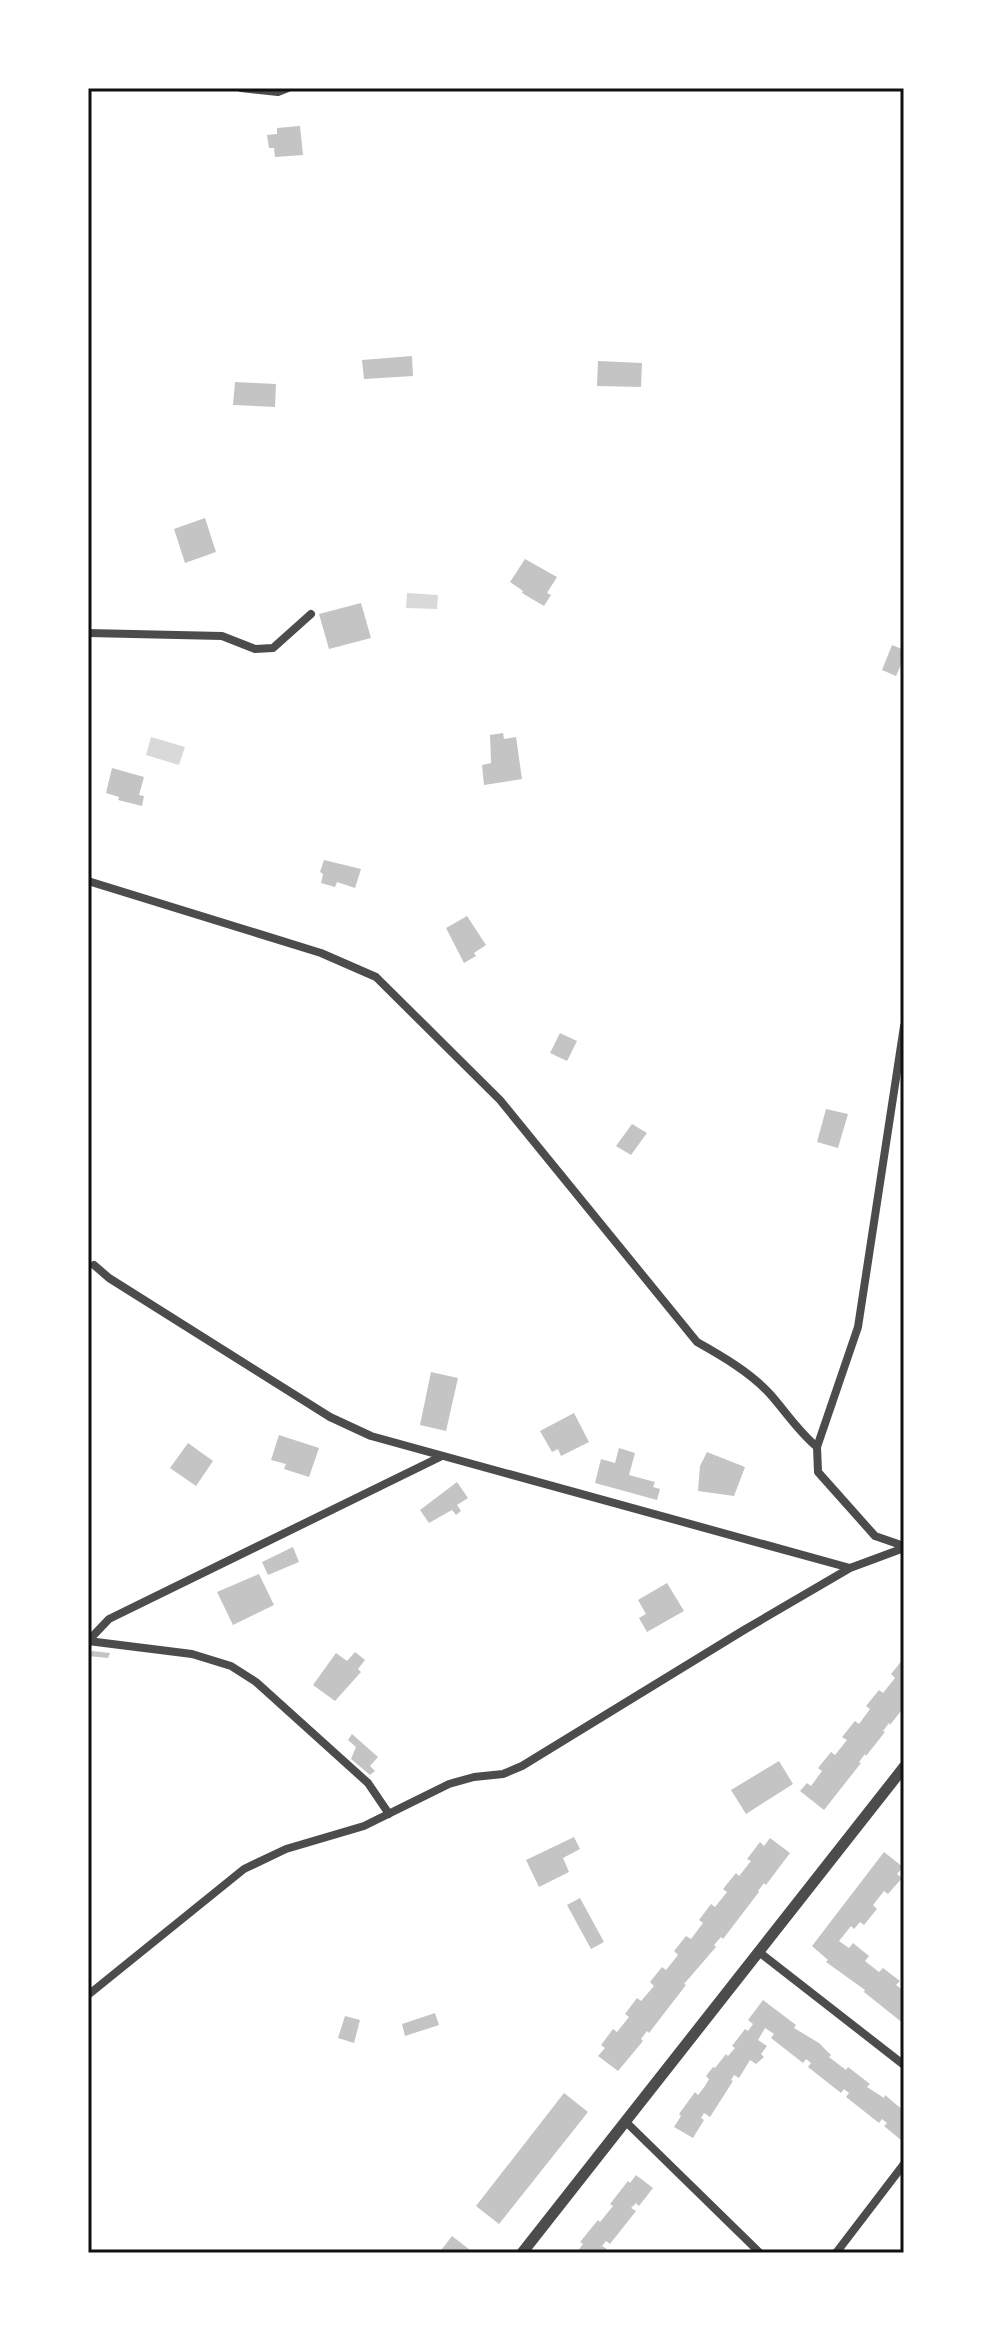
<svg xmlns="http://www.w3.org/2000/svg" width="992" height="2341" font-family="Figtree,sans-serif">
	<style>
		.water { fill: #d9d9d9 }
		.building { fill: #c4c4c4 }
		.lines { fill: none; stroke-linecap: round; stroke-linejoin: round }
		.minor { stroke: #4c4c4c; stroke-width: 8 }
		.tertiary { stroke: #4c4c4c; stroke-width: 11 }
		.neatline { fill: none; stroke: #111; stroke-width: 3 }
	</style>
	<rect width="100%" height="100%" fill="#fff"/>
	<path class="water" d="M407,593L438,595L437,609L406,608Z
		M151,737L185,747L179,765L146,755Z"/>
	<path class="building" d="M300,126L303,155L275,157L274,148H269L267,135L277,134V128Z
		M412,356L413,376L364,379L362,360Z
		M598,361L642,363L641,387L597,386Z
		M235,382L276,384L275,407L233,405Z
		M205,518L216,552L185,563L174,529Z
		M525,559L557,577L547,593L551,595L544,606L522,593L523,591L510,582Z
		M361,603L371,638L329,649L319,614Z
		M892,645L904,650V658L896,676L882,670Z
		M503,733L504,739L516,737L522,779L484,785L482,765L491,763L490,735Z
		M112,768L144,777L139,795L144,796L142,806L118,800L119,797L106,793Z
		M324,860L361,869L355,888L337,882L335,887L321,883L323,874L320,872Z
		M467,916L486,945L474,953L476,956L464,963L446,928Z
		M560,1033L577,1041L567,1061L550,1053Z
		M826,1109L848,1114L838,1148L817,1142Z
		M632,1124L647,1133L631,1155L616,1146Z
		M431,1372L458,1378L446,1431L420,1425Z
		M574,1413L589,1442L561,1456L558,1449L552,1452L540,1431Z
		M279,1435L319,1448L309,1477L284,1469L286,1464L271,1460Z
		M188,1443L213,1461L196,1486L170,1468Z
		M619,1448L635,1453L629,1475L655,1482L653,1487L660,1489L657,1500L595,1483L601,1459L615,1463Z
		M707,1452L745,1467L734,1496L698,1491L700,1466Z
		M457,1482L468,1498L457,1505L461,1511L456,1515L452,1510L429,1523L420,1510Z
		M293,1547L299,1562L268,1575L262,1562Z
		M259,1574L274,1605L233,1625L217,1592Z
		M667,1583L684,1611L647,1632L639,1618L646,1614L638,1600Z
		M92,1651L110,1653L108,1658L88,1656Z
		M355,1652L365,1660L358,1669L361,1672L335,1701L313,1685L336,1653L347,1661Z
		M904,1658V1707L890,1725L889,1723L883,1731L885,1732L866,1756L865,1754L859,1762L861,1763L824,1810L800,1791L807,1783L811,1786L822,1771L818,1768L831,1752L835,1755L847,1740L842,1737L855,1721L859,1724L870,1709L866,1706L879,1690L883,1693L895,1678L891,1674Z
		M352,1734L378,1757L370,1766L375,1771L370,1775L351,1759L356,1747L348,1740Z
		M779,1761L793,1784L746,1814L731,1790Z
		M574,1837L580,1849L563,1858L569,1872L539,1887L526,1860Z
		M770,1838L790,1853L766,1885L764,1883L758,1891L759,1892L723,1939L721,1937L714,1945L716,1947L684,1984L686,1985L649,2033L647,2031L641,2039L643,2041L618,2071L598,2056L605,2048L601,2045L613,2029L617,2032L629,2017L625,2014L637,1998L641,2001L654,1986L650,1982L662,1967L666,1970L678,1955L674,1951L686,1936L691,1939L703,1923L699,1920L711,1904L715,1907L727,1892L723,1889L736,1873L739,1876L751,1861L747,1859L760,1842L764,1846Z
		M884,1852L903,1867L897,1874L902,1878L888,1894L884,1891L873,1905L877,1909L864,1925L860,1922L854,1929L851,1926L839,1941L849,1948L853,1943L869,1956L865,1961L879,1972L883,1968L900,1981L896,1985L904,1991V2024L864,1992L865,1990L826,1962L828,1960L812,1946Z
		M580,1898L604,1942L591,1949L567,1905Z
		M763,2000L796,2025L794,2028L819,2043L831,2055L829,2057L846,2070L848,2067L870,2084L867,2087L884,2098L885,2095L904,2111V2136L901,2140L884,2126L887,2123L882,2119L879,2123L846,2097L849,2093L844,2089L841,2093L808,2067L811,2063L806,2059L803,2063L771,2038L774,2034L765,2028L758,2040L767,2046L761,2054L764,2057L756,2064L750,2060L739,2078L734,2075L731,2080L733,2081L710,2117L704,2113L701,2118L704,2120L693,2138L674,2127L681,2116L679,2114L695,2092L698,2095L705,2086L709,2079L706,2076L713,2067L715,2068L726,2054L728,2056L735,2048L732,2046L745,2029L748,2031L753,2024L748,2020Z
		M435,2013L439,2025L405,2036L402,2024Z
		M345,2016L360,2020L354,2043L338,2038Z
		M564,2093L588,2112L499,2224L476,2206Z
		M636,2175L653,2188L639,2206L636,2203L631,2208L636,2211L610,2244L606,2241L602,2246L607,2249L603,2253H576L583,2244L580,2242L598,2220L600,2222L613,2206L610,2204L628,2181L630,2183Z
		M452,2236L474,2253H439Z"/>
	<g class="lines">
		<path class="minor" d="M241,88L278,92L288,88
			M88,633L222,636L255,649L273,648L311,614
			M88,881L321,953L376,977L500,1100L697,1342C722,1356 751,1373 770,1394C786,1412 798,1431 817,1447
			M904,1026L858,1327L817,1447L818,1472L875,1536L904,1546
			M94,1265L109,1278L330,1417L371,1436L850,1568
			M88,1641L109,1619L442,1456
			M88,1641L192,1654L231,1666L256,1682L368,1783L389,1814
			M759,1952L904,2065
			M88,1995L244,1869L286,1849L364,1826L449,1784L474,1777L503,1774L522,1766L744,1630L850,1568L904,1548
			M625,2121L760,2253
			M836,2253L904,2164"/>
		<path class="tertiary" d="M522,2253L904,1767"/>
	</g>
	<rect width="992" height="2341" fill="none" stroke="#ffffff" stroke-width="180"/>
	<rect x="90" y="90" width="812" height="2161" class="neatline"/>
</svg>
